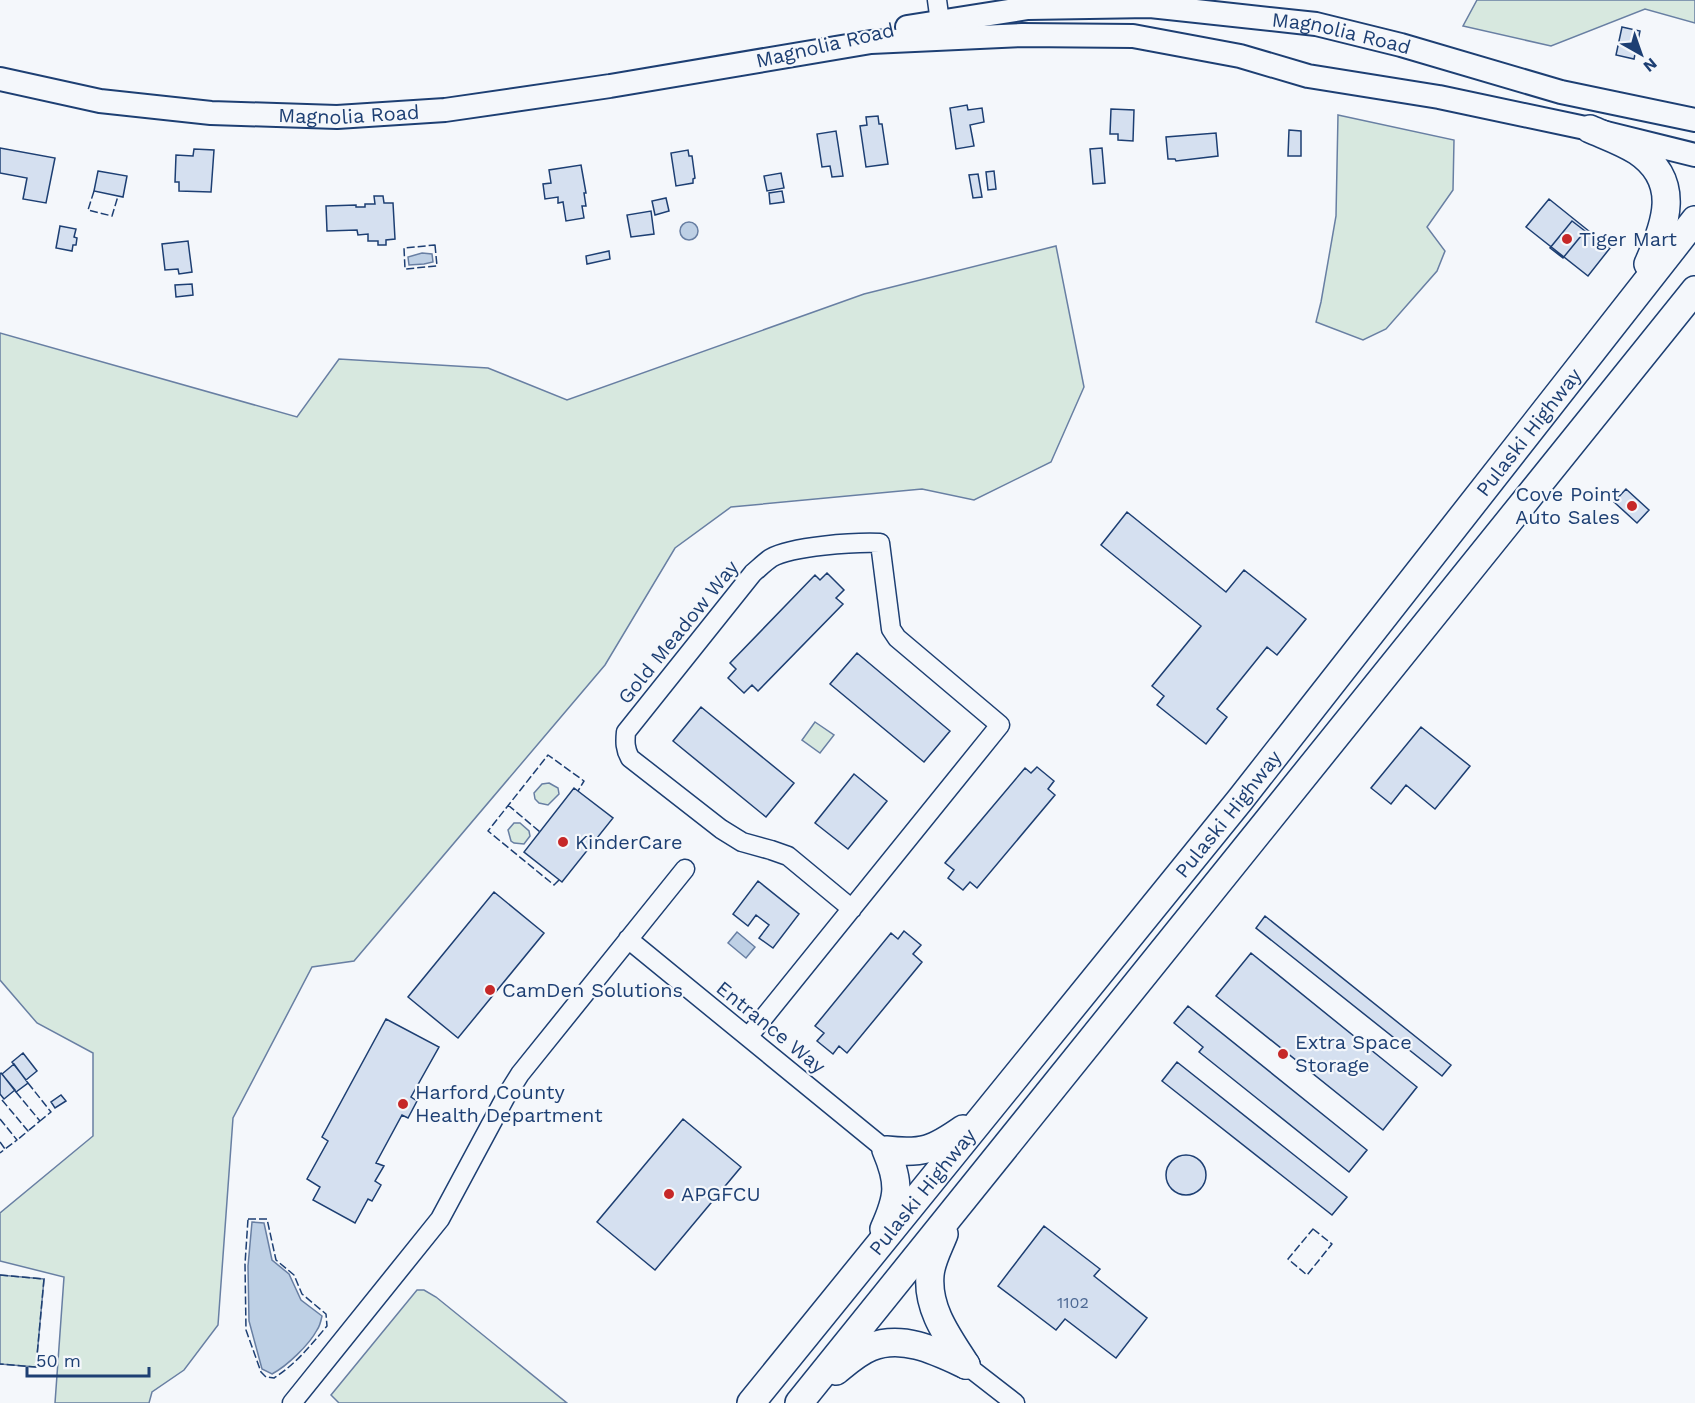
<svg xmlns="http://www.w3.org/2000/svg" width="1695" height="1403" font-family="'Work Sans',sans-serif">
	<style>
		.green { fill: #d7e8df; stroke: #687fa3; stroke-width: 1.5 }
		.water { fill: #bed0e5; stroke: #687fa3; stroke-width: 1.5 }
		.building { fill: #d5e0f0; stroke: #1d3f73; stroke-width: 1.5 }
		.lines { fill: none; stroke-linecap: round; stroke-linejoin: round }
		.minor-casing { stroke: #1d3f73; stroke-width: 21 }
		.major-casing { stroke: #1d3f73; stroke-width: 26 }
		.highway-casing { stroke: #1d3f73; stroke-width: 30 }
		.minor { stroke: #f4f7fb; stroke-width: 18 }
		.major { stroke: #f4f7fb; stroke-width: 22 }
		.highway { stroke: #f4f7fb; stroke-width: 27 }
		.fence { stroke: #1d3f73; stroke-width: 1.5; stroke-dasharray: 8 3; stroke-linecap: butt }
		.poi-dot { fill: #c62828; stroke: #f4f7fb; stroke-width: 2 }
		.labels { text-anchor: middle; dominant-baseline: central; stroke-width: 4.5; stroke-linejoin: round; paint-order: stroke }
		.number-label { font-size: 16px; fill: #4b6792 }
		.street-label { font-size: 20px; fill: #1d3f73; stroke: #f4f7fb }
		.poi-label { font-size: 20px; fill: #1d3f73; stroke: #f4f7fb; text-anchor: start }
	</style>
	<rect width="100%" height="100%" fill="#f4f7fb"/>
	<path class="green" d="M1477,0H1695V23L1645,9L1551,46L1463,26Z
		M1338,115L1454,140L1453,190L1427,227L1445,251L1437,271L1386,329L1363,340L1316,322L1321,302L1336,216Z
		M1056,246L1084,387L1051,462L974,500L922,489L731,507L675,548L605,665L354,961L312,967L233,1118L218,1325L184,1370L152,1392L149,1403H55L64,1277L0,1261V1213L93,1136V1053L37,1023L0,980V333L297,417L339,359L488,368L567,400L864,294Z
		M815,722L834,735L820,753L802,740Z
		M549,783L558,788L559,794L548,805L539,803L535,799L534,793L542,784Z
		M514,823H520L529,831L530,836L524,844L514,843L511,841L508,830Z
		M0,1275L44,1279L36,1367L0,1364Z
		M417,1290H424L436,1297L567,1403H339L331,1395Z"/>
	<path class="water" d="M680 231a9 9 0 1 1 18 0a9 9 0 1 1-18 0Z
		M422,253L432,254L433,262L424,264L409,265L408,257Z
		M737,932L755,947L746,958L728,943Z
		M252,1222L264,1223L272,1260L289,1274L301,1300L322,1316C321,1321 320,1326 317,1330C309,1345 287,1366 272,1374L262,1369L249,1321L248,1266Z"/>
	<path class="building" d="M1622,27L1640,31L1634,59L1616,55Z
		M967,105L968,110L982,108L984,122L970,125L974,146L956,149L950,108Z
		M1111,109L1134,110L1133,141L1118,140V134H1110Z
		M878,116L879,124H882L888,164L866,167L860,126L867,125L866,117Z
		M1289,130L1301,131V156H1288Z
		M836,131L843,176L832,177L830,166L822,167L817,134Z
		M1216,133L1218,156L1176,161L1175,159H1168L1166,137Z
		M0,148L55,158L46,203L23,199L27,178L0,173Z
		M1102,148L1105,183L1093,184L1090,149Z
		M194,149L214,150L211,192L179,191V182H175L176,155L193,156Z
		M688,150L689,156H692L695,178L693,179V183L676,186L671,153Z
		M581,165L586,193H584L586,206H582L584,218L566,221L563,202L558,203V197L545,199L543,184L551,183L549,170Z
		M98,171L127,176L123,197L94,191Z
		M994,171L996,189L988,190L986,172Z
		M781,173L784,188L767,191L764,176Z
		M978,174L982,197L973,198L969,175Z
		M782,191L784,202L770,204L769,193Z
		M374,196H383L384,203H393L395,239L386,240V245H378V241H368V234L358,235L357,230L327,231L326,206L356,205V207H365V204H375Z
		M666,198L669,211L655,215L652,201Z
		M1549,199L1610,248L1588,276L1526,227Z
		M651,211L654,234L631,237L627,215Z
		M1572,221L1585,231L1563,258L1550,248Z
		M60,226L76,229L74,237L77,238L76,245H73L72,251L56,248Z
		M188,241L192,272L179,274L178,269L165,270L162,244Z
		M609,251L610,259L587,264L586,256Z
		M192,284L193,295L176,297L175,285Z
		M1626,489L1649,510L1637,523L1614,502Z
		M1127,512L1226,592L1244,570L1306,619L1277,655L1267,647L1217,709L1227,717L1206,744L1157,705L1164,696L1152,686L1201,626L1101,545Z
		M827,573L844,590L836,598L843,604L758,691L752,685L744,693L728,678L736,669L730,663L815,575L820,580Z
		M857,653L950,731L924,762L830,684Z
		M701,707L794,783L766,817L673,741Z
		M1421,727L1470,766L1435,809L1406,785L1391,804L1371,788Z
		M1037,767L1054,781L1048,789L1055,795L977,888L970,882L963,890L948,878L954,870L945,863L1025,768L1031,773Z
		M854,774L887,801L848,849L815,823Z
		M574,788L613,818L562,882L524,852Z
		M758,881L799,914L773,948L759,938L769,925L756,915L748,926L733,914Z
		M494,892L544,933L458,1038L408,997Z
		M1265,916L1451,1065L1442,1076L1256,928Z
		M904,931L921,945L913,954L922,962L847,1053L839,1046L833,1054L817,1041L824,1033L815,1026L891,933L898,939Z
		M1251,953L1417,1087L1383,1130L1216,996Z
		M1188,1006L1367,1150L1349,1172L1199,1052L1203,1047L1174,1023Z
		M386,1019L439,1047L411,1097L417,1101L408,1118L402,1115L376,1163L384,1166L375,1181L381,1185L372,1201L368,1199L355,1223L313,1200L320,1187L307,1179L328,1141L322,1137Z
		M23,1053L37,1071L26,1080L12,1062Z
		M1177,1062L1347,1197L1332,1215L1162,1081Z
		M14,1064L28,1083L16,1092L2,1074Z
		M1,1073L15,1090L4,1099L0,1094V1074Z
		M61,1095L66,1101L55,1108L51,1102Z
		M683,1119L741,1167L655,1270L597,1222Z
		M1166 1175a20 20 0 1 1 40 0a20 20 0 1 1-40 0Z
		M1044,1226L1100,1269L1094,1276L1147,1318L1116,1358L1065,1319L1056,1330L998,1286Z"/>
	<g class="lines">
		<defs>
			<path id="minor" d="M937,0L940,22
				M628,939L886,1150
				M748,1037L1000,725L897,638L891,629L880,543C855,542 792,546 771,558C765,562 759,568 753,573L626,732C625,742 625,749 630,758L721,829L742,842L771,850L788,856L852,909
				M966,1365L1015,1403
				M292,1403L440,1219L505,1098L520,1074L685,869"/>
			<g id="major">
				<path id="s1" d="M907,27L1028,8L1150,6L1316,24L1401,45L1561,92L1695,120"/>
				<path id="s2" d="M0,79L100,101L211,113L337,117L445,110L610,86L871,42L1022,35L1133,36L1240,56L1308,76L1439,97L1590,129L1695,155"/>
			</g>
			<g id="highway">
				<path d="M1590,129C1606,136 1623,142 1637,151C1682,181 1666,224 1648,264"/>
				<path d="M884,1229C899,1196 900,1183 886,1150C923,1154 933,1150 963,1129"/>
				<path d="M944,1234C939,1247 931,1261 930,1275C927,1310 949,1338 966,1365"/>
				<path d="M836,1371C847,1362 858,1352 871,1347C903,1334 938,1352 966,1365"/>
				<path id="s3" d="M751,1403L1240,800L1695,220"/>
				<path d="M799,1403L1695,290"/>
			</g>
		</defs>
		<use href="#minor" class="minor-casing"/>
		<use href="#major" class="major-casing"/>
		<use href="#highway" class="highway-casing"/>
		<use href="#minor" class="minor"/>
		<use href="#major" class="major"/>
		<use href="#highway" class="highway"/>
		<path class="fence" d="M94,191L88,210L112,216L118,196
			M435,245L437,266L405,269L404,248Z
			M508,805L540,832
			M559,880L554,885L488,831L548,755L584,781L578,791
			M28,1083L51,1112L40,1121
			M16,1092L40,1121L28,1131
			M2,1100L28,1131L17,1140
			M0,1119L17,1140L5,1149
			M0,1142L5,1149L0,1153
			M248,1219H267L276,1260L294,1275L302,1294L326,1314L327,1326C311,1345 296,1364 274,1378L266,1377L261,1372L246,1330L245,1264Z
			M1313,1229L1332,1244L1307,1275L1288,1259Z
			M0,1275L44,1279L36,1367L0,1364"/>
	</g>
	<g class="poi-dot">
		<circle cx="1567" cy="239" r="6"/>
		<circle cx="1632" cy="506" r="6"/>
		<circle cx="563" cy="842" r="6"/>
		<circle cx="490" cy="990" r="6"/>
		<circle cx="1283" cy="1054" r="6"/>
		<circle cx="403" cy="1104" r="6"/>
		<circle cx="669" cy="1194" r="6"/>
	</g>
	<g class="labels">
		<g class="number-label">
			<text x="1073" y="1302">1102</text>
		</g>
		<g class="street-label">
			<text stroke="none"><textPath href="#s1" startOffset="438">Magnolia Road</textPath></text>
			<text transform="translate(825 45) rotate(-13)">Magnolia Road</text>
			<text stroke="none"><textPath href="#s2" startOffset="352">Magnolia Road</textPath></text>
			<text stroke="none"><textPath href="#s3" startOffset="1244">Pulaski Highway</textPath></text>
			<text transform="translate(678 632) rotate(-51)">Gold Meadow Way</text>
			<text stroke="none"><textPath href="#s3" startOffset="758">Pulaski Highway</textPath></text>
			<text transform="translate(771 1027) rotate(39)">Entrance Way</text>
			<text stroke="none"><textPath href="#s3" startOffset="272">Pulaski Highway</textPath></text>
		</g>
		<g class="poi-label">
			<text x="1579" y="239">Tiger Mart</text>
			<text x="1620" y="494" text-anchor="end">Cove Point<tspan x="1620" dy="23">Auto Sales</tspan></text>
			<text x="575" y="842">KinderCare</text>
			<text x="502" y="990">CamDen Solutions</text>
			<text x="1295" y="1042">Extra Space<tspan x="1295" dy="23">Storage</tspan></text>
			<text x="415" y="1092">Harford County<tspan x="415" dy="23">Health Department</tspan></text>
			<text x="681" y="1194">APGFCU</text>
		</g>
	</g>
	<g transform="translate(1641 54) rotate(140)" stroke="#f4f7fb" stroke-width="4.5" paint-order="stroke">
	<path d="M0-4.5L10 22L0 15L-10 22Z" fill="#1d3f73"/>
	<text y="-9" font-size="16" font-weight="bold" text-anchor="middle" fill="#1d3f73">N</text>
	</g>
	<path d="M27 1367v9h122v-9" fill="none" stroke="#1d3f73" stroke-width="3"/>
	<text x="36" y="1367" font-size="18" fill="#1d3f73" stroke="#f4f7fb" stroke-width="4.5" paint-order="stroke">50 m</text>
</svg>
